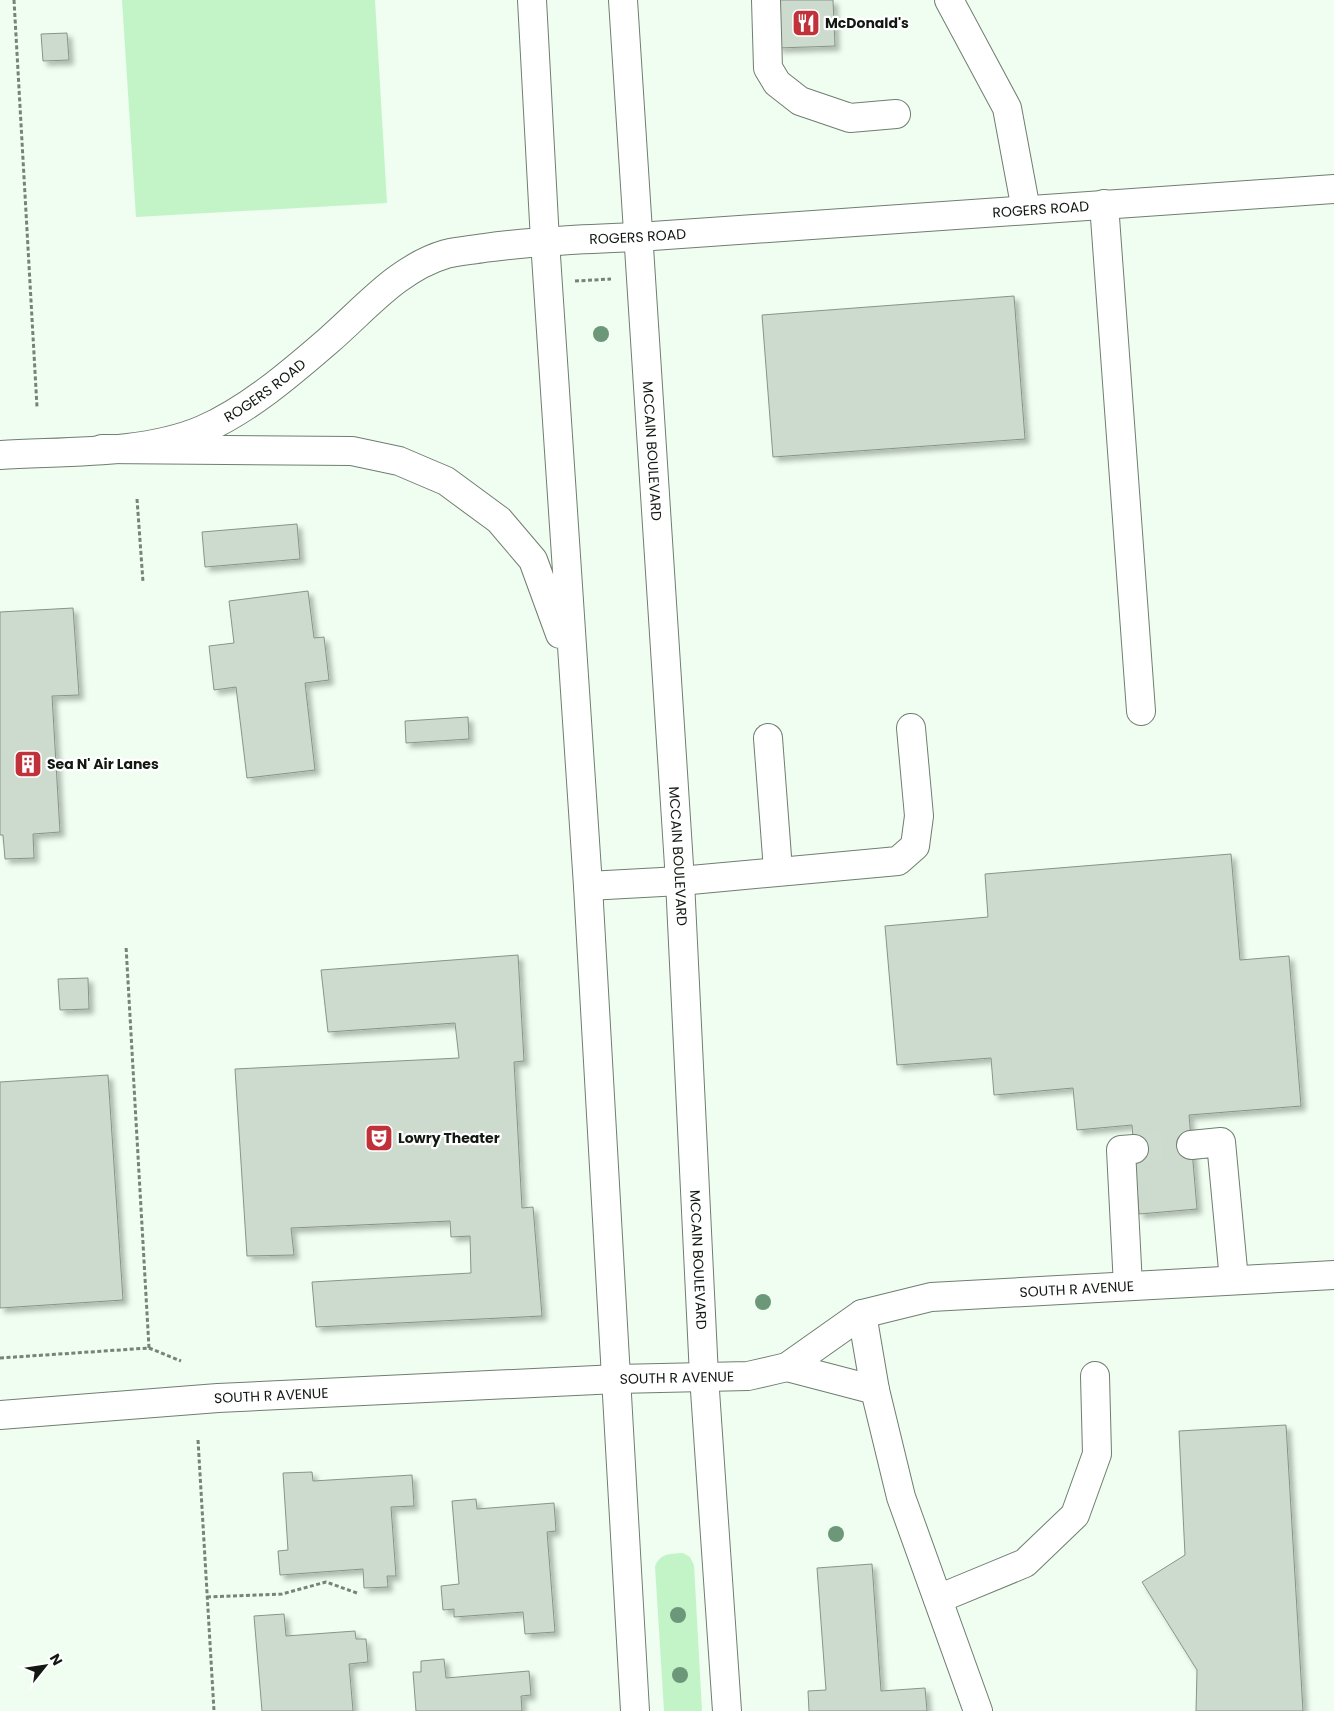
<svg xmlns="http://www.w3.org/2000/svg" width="1334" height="1711" font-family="Poppins,sans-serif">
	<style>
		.green { fill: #c2f4c8 }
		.building { fill: #ccdbce; stroke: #879588; filter: url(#shadow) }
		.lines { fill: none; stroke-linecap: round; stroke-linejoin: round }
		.minor-tunnel { stroke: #cedccf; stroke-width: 28; stroke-dasharray: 28 14; stroke-linecap: butt }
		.minor-casing { stroke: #707d71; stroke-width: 30 }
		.major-casing { stroke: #707d71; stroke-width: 30 }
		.path { stroke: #788279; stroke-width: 3; stroke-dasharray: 4 2.5; stroke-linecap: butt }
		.minor { stroke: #fff; stroke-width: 28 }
		.major { stroke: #fff; stroke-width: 28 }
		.tree { fill: #6d9779 }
		.labels { text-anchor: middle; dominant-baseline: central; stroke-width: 4.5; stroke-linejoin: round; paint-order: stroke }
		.poi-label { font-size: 14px; font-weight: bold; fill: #131813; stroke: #fff; text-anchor: start }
		.street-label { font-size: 14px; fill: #131813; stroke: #fff }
	</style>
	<defs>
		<filter id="shadow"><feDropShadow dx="4.5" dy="4.5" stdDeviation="2.5" flood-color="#0004"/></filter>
	</defs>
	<rect width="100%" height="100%" fill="#effef0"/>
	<path class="green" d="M122,0H375L387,203L136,217Z
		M683,1553L690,1557L694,1565L702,1711H664L655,1566C661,1553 669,1554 683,1553Z"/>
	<path class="building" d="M776,0H833L835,46L778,48Z
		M67,33L69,60L43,61L41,34Z
		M1014,296L1025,439L773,457L762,315Z
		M297,524L300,559L205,567L202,532Z
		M308,591L314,638L324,637L329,680L305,683L315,770L247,778L236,687L214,690L209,646L234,643L229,601Z
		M73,608L79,695L52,696L60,832L33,834L34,858L5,859L3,835H0V612Z
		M468,717L469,739L406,743L405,721Z
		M1231,854L1240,960L1289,956L1301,1106L1189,1115L1197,1209L1139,1214L1132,1125L1077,1130L1073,1088L994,1095L991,1058L897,1065L885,926L988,917L985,874Z
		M518,955L524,1061L514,1062L522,1208L533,1207L542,1316L316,1327L312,1282L471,1273L470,1236L451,1237L450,1221L291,1228L294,1255L247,1256L235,1069L459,1058L455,1023L328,1032L321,970Z
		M88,978L89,1009L60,1010L58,979Z
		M108,1075L123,1300L0,1308V1082Z
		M1286,1425L1303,1711H1196L1197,1670L1142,1582L1185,1555L1179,1431Z
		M312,1472L313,1481L412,1475L414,1506L391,1507L396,1576H387L388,1587L364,1588L363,1569L280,1575L278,1551L288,1550L283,1473Z
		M476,1499L477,1509L554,1503L556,1531L547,1532L555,1632L525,1634L523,1612L454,1617V1609L443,1610L441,1586L459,1584L452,1501Z
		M872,1564L881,1691L925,1688L927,1711H809L808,1691L826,1690L817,1568Z
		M284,1614L286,1636L355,1631L356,1639H366L368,1662L349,1664L353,1711H262L254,1616Z
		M444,1659L446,1678L529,1671L531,1695L521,1696L522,1711H416L413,1672H421V1661Z"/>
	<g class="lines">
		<path class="minor-tunnel" d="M1134,1149L1191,1145"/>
		<defs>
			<g id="minor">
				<path id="s1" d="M623,0L680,881L704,1376L727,1711"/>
				<path d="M766,0L768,68L777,83L800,101L850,118L896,114"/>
				<path d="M949,0L1007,108L1026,210"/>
				<path d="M1104,204L1141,711"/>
				<path id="s2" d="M0,455C64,451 143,455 202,430C248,410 291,373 328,341C365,309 398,268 446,254C458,251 472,250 484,248C535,241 587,239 638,237L1334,189"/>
				<path d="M768,738L778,870"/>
				<path d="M588,886L680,881L898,861L915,846L919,816L911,728"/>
				<path d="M1191,1145L1221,1142L1234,1280"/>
				<path d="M1128,1286L1121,1150L1134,1149"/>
				<path d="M862,1314L875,1390L901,1497L978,1711"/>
				<path d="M787,1367L875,1390"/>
				<path id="s3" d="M0,1415L218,1398L617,1379L748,1376L787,1367L862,1314L931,1297L1334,1275"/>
				<path d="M938,1599L1025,1563L1075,1515L1097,1454L1095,1376"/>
			</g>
			<path id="major" d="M532,0L545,241L588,886L635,1711
				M102,449L352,451L399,461L446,481L499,520L533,560L560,634"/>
		</defs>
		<use href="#minor" class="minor-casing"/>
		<use href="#major" class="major-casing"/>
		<path class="path" d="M14,0L37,407
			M575,281L611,279
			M137,499L143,582
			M149,1348L181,1361
			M0,1358L149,1348L126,946
			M198,1440L214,1711
			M207,1597L282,1594L326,1582L357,1593"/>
		<use href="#minor" class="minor"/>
		<use href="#major" class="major"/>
	</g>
	<g class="tree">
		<circle cx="601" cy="334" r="8"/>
		<circle cx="763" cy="1302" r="8"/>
		<circle cx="836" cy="1534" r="8"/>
		<circle cx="678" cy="1615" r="8"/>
		<circle cx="680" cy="1675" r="8"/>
	</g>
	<defs>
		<symbol id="restaurant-square" viewBox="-11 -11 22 22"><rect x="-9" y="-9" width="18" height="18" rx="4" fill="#c13139" stroke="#fff"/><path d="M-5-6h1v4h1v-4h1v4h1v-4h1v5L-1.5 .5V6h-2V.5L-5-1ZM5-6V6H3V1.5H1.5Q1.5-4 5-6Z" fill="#fff"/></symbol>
		<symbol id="building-square" viewBox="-11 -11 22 22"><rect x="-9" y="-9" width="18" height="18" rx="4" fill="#c13139" stroke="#fff"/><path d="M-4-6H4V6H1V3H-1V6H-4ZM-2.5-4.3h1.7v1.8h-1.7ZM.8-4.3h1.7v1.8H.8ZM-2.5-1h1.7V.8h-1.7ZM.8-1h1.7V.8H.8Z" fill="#fff"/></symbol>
		<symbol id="theatre-square" viewBox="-11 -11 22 22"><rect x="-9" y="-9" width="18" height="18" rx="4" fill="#c13139" stroke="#fff"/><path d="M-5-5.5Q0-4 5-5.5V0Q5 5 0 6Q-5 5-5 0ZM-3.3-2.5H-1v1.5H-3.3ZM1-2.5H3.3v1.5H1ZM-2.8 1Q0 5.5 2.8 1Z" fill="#fff"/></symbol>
	</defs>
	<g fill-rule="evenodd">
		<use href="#restaurant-square" x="790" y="7" width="32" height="32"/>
		<use href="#building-square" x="12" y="748" width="32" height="32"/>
		<use href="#theatre-square" x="363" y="1122" width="32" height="32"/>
	</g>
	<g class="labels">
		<g class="poi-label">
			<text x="825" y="23">McDonald's</text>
			<text x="47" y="764">Sea N' Air Lanes</text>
			<text x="398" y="1138">Lowry Theater</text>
		</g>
		<g class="street-label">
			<text stroke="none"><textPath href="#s2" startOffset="1104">ROGERS ROAD</textPath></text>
			<text stroke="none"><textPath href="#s2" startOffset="700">ROGERS ROAD</textPath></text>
			<text stroke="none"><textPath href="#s2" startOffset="279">ROGERS ROAD</textPath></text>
			<text stroke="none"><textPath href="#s1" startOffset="452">MCCAIN BOULEVARD</textPath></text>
			<text stroke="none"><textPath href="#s1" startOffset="858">MCCAIN BOULEVARD</textPath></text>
			<text stroke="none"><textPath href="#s1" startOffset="1262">MCCAIN BOULEVARD</textPath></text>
			<text stroke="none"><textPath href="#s3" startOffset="1098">SOUTH R AVENUE</textPath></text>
			<text stroke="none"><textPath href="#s3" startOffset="678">SOUTH R AVENUE</textPath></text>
			<text stroke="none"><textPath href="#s3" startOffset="272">SOUTH R AVENUE</textPath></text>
		</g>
	</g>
	<g transform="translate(45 1666) rotate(60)" stroke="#ffffff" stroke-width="4" paint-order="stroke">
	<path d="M0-4L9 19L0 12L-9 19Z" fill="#131813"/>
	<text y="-8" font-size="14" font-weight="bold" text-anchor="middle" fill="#131813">N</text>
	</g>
</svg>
